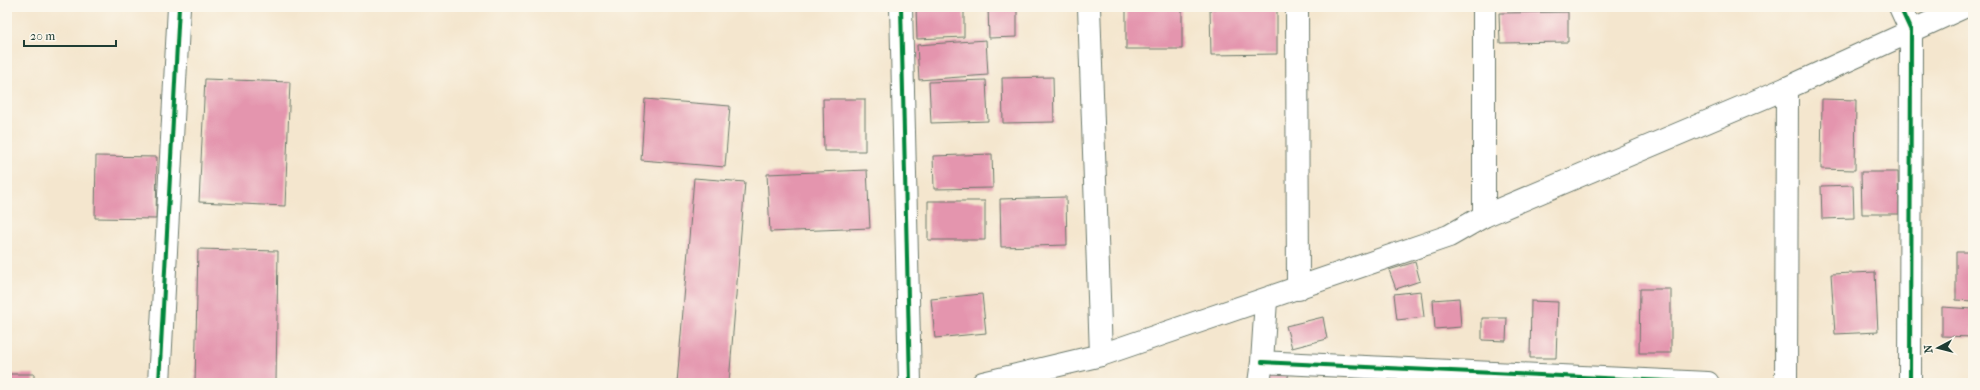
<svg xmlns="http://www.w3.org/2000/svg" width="1980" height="390" font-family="'IM FELL French Canon',serif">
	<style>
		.building { fill: #e495ae }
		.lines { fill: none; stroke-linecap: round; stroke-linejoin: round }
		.minor-casing { stroke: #6a786a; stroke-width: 24 }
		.major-casing { stroke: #6a786a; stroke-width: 24 }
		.minor { stroke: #fff; stroke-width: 22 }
		.major { stroke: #fff; stroke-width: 22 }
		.cycleway-casing { stroke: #fbf7ec; stroke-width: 6 }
		.cycleway { stroke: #00873e; stroke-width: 4 }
	</style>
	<rect width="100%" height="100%" fill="#fbf7ec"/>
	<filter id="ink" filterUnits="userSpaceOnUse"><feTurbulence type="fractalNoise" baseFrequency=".025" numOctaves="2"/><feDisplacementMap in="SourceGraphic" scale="8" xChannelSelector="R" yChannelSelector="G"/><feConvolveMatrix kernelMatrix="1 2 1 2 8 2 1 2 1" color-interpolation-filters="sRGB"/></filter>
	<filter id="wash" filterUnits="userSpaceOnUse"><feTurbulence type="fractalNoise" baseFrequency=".012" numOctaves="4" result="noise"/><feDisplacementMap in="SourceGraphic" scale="16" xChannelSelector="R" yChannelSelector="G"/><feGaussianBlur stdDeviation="0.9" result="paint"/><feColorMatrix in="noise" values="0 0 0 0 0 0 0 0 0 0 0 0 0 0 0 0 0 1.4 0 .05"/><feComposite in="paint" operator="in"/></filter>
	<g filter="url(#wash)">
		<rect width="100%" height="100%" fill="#f4e6ce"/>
		<g id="blocks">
			<path class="building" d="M916,7H964V37L917,39Z
				M988,7H1017V37L989,38Z
				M1126,7H1182V49H1126Z
				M1277,8V54L1211,55L1210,9Z
				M1568,12V42L1500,43L1499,13Z
				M986,40L988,75L919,80L917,45Z
				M1053,77L1054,122L1003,123L1002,78Z
				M205,79L290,82L285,206L199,202Z
				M986,80L988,121L931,123L929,82Z
				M645,99L730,106L725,167L641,160Z
				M823,99H865V151H824Z
				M1822,99L1856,100L1855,170L1821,169Z
				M992,154L993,188L934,189L933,156Z
				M96,156L157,157L156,219L95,218Z
				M867,170L870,228L770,232L767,174Z
				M1861,172H1898L1899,214H1862Z
				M694,178L745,182L729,383H677Z
				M1853,185L1854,218L1822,219L1821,186Z
				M1066,197L1067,245L1001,247L1000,199Z
				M928,201H985V240H928Z
				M198,249L278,251L276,383H195Z
				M1956,252H1973V301L1956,300Z
				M1415,262L1420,281L1396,289L1389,270Z
				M1875,272L1878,332L1835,334L1831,274Z
				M1640,289H1671V353H1639Z
				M1421,291L1424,317L1397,320L1394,294Z
				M982,294L986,333L935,338L931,299Z
				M1459,298L1461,327L1435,329L1433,300Z
				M1531,301L1558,302L1556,358H1530Z
				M1942,307L1973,309V337L1942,336Z
				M1323,317L1327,339L1292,348L1286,326Z
				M1482,318H1507L1506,341L1482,340Z
				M1268,367L1289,371L1287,383H1265Z
				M7,374H34V383H7Z"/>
		</g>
	</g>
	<g filter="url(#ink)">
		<use href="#blocks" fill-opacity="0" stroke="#6a786a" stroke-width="1"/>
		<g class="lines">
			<defs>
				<path id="minor" d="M901,7L910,383
					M1089,7L1101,355
					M1297,7L1298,289
					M1484,7V216
					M1900,7L1911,31L1910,383
					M1262,362L1708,383
					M159,383L179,7
					M1259,383L1262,362L1266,300
					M1786,383L1787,88"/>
				<path id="major" d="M983,383L1101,355L1449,236L1484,216L1787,88L1964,7"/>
			</defs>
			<use href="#minor" class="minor-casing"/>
			<use href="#major" class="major-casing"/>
			<use href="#minor" class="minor"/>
			<use href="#major" class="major"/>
			<defs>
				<path id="cycleway" d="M901,7L910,383
					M1900,7L1911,31L1910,383
					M1262,362L1708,383
					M159,383L179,7"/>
			</defs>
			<use href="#cycleway" class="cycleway-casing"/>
			<use href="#cycleway" class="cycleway"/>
		</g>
	</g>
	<rect width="1980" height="390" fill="none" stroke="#fbf7ec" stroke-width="24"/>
	<g transform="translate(1938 348) rotate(263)" stroke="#fbf7ec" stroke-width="3" paint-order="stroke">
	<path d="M0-3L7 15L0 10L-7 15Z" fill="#1f3d34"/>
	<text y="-6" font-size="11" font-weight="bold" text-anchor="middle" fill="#1f3d34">N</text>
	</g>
	<path d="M24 40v6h92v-6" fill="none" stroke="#1f3d34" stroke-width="2"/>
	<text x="30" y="40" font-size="12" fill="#1f3d34" stroke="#fbf7ec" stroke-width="3" paint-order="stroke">20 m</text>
</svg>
